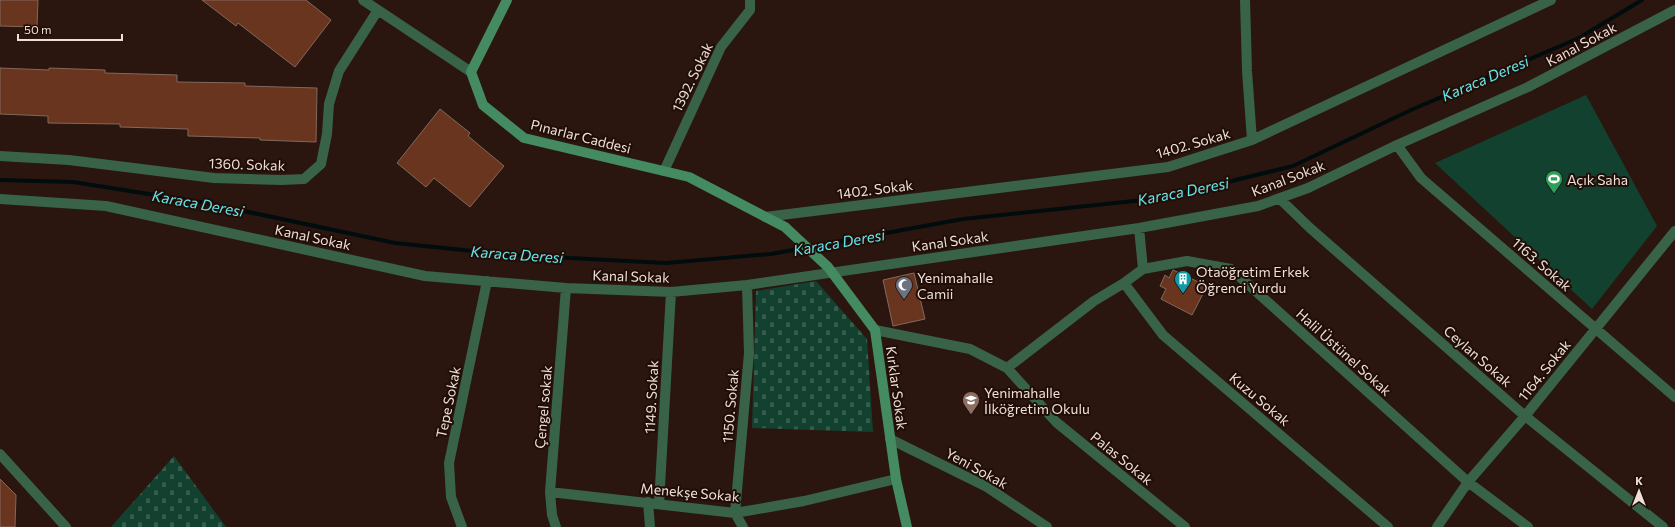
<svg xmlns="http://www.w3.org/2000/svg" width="1675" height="527" font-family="Commissioner,sans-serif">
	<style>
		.cemetery { fill: url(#cemetery-stones) }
		.garden { fill: #12412f }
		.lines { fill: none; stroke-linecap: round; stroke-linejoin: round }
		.stream { stroke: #000c0e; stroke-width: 4 }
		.building { fill: #69351f; stroke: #82685e }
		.street { stroke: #386349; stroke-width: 10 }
		.secondary { stroke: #448b61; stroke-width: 10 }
		.labels { text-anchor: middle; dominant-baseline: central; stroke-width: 4; stroke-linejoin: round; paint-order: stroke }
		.street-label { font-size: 14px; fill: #eedfd9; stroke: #200d06 }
		.poi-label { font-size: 14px; fill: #eedfd9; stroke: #200d06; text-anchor: start }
		.water-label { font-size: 15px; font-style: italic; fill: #66e5ec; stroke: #200d06 }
	</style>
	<defs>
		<pattern id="cemetery-stones" width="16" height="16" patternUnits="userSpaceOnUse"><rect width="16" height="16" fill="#12412f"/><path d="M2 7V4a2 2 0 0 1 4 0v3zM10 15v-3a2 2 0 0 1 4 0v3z" fill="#355c4d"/></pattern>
	</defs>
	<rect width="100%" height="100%" fill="#2a160e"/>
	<path class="cemetery" d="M816,281L867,339L873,432L752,428L756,291Z
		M174,456L226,527H111Z"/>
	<path class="garden" d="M1586,95L1657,226L1592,309L1435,163Z"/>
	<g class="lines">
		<path class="stream" d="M0,180L73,182L206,203L395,243L512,255L666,263L771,254L963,219L1162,198L1293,166L1411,110L1579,38L1642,0"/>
	</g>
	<path class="building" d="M0,0H38L37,27L0,26Z
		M202,0H306L331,20L295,67L238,23L236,26Z
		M0,68L49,70V68L105,70V73L177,75V82L245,83V86L317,88L316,142L260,140V138L188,136V129L120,127V124L48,123V116L0,114Z
		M440,109L470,133L468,136L504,166L470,207L434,178L426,187L397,163Z
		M1173,270L1207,286L1192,315L1161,299L1166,289L1160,286L1165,275L1169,278Z
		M914,273L925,319L893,326L883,280Z
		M0,479L16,495L15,527H0Z"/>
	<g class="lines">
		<path class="street" d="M363,0L471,72
			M1245,0L1247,71L1252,140
			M1397,145L1421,178L1675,397
			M0,156L69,160L214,178L281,180L304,179L321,164L327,134L329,104L339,71L378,10
			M664,171L721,47L750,10V0
			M0,199L106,206L425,276L566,288L671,292L747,285L1139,228L1258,206L1308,188L1397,145L1528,87L1675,10
			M1280,199L1310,228L1525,416L1663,527
			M765,217L1168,167L1252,140L1551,0
			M1139,228L1143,269
			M1124,283L1163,335L1388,527
			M875,330L970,349L1007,368L1056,422L1185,527
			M1007,368L1094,301L1124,283L1143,269L1187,261L1231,269L1468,482L1528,527
			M890,439L987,487L1047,527
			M0,454L66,527
			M550,492L735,513L804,501L896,479
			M648,502L650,527
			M659,504L671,292
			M462,527L451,497L449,463L487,281
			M556,527L552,515L550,492L566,288
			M743,527L735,513L749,353L747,285
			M1437,527L1468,482L1525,416L1675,231"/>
		<path class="secondary" d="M507,0L471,72L483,105L524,138L689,177L785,227L828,267L875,330L896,479L907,527"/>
	</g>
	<defs>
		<symbol id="stadium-pin" viewBox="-11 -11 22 30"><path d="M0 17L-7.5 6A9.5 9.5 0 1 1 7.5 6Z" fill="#2e9e5b" stroke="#200d06"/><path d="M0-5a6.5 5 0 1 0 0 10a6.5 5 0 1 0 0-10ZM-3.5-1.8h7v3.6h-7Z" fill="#fff"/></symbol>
		<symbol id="building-pin" viewBox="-11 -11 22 30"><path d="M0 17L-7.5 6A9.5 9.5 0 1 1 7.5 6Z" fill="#0f9aa8" stroke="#200d06"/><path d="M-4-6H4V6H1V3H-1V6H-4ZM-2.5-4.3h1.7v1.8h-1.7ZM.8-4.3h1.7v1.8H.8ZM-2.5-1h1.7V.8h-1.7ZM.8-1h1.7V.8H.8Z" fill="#fff"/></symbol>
		<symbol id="mosque-pin" viewBox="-11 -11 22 30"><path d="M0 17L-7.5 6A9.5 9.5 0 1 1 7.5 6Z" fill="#6b7280" stroke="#200d06"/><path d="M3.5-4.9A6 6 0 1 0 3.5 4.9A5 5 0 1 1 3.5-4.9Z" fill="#fff"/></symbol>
		<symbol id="school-pin" viewBox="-11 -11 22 30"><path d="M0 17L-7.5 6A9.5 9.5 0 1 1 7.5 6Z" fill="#8d6e63" stroke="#200d06"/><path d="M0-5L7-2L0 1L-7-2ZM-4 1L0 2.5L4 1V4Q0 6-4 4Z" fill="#fff"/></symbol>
	</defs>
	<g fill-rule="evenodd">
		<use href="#stadium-pin" x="1544" y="169" width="20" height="27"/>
		<use href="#building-pin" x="1173" y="269" width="20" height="27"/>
		<use href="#mosque-pin" x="894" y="275" width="20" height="27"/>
		<use href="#school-pin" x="961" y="390" width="20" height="27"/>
	</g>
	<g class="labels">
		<g class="street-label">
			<text transform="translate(1581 44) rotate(-28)">Kanal Sokak</text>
			<text transform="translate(692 77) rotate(-64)">1392. Sokak</text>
			<text transform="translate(581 136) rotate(14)">Pınarlar Caddesi</text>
			<text transform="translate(1193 143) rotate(-16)">1402. Sokak</text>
			<text transform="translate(247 164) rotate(2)">1360. Sokak</text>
			<text transform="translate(1288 178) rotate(-21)">Kanal Sokak</text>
			<text transform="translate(875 189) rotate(-7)">1402. Sokak</text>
			<text transform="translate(313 237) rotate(12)">Kanal Sokak</text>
			<text transform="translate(950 241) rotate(-8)">Kanal Sokak</text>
			<text transform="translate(1542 264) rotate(41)">1163. Sokak</text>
			<text transform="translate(631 276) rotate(2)">Kanal Sokak</text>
			<text transform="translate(1344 352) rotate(42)">Halil Üstünel Sokak</text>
			<text transform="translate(1478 356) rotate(41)">Ceylan Sokak</text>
			<text transform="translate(1544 370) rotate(-51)">1164. Sokak</text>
			<text transform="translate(897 388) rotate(82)">Kırklar Sokak</text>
			<text transform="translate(651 397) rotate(-87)">1149. Sokak</text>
			<text transform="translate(1260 399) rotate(40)">Kuzu Sokak</text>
			<text transform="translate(448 402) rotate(-78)">Tepe Sokak</text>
			<text transform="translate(730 406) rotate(-85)">1150. Sokak</text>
			<text transform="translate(543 407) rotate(-85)">Çengel sokak</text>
			<text transform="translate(1122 458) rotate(39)">Palas Sokak</text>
			<text transform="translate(977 468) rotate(29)">Yeni Sokak</text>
			<text transform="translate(690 492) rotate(5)">Menekşe Sokak</text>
		</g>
		<g class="poi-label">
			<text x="1567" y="179">Açık Saha</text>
			<text x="1196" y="271">Otaöğretim Erkek<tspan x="1196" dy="16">Öğrenci Yurdu</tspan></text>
			<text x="917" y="277">Yenimahalle<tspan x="917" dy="16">Camii</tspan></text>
			<text x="984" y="392">Yenimahalle<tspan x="984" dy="16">İlköğretim Okulu</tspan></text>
		</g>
		<g class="water-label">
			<text transform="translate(1485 78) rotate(-23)">Karaca Deresi</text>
			<text transform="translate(1183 191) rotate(-11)">Karaca Deresi</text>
			<text transform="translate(198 203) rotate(10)">Karaca Deresi</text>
			<text transform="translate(839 242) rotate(-10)">Karaca Deresi</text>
			<text transform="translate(517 254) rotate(4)">Karaca Deresi</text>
		</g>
	</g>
	<g transform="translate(1639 491)" stroke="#200d06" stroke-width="3" paint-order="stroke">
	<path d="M0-3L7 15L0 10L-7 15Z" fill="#eedfd9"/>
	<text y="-6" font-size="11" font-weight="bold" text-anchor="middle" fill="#eedfd9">K</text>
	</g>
	<path d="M18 34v6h104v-6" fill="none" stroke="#eedfd9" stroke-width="2"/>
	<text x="24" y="34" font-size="12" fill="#eedfd9" stroke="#200d06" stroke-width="3" paint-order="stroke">50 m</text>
</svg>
